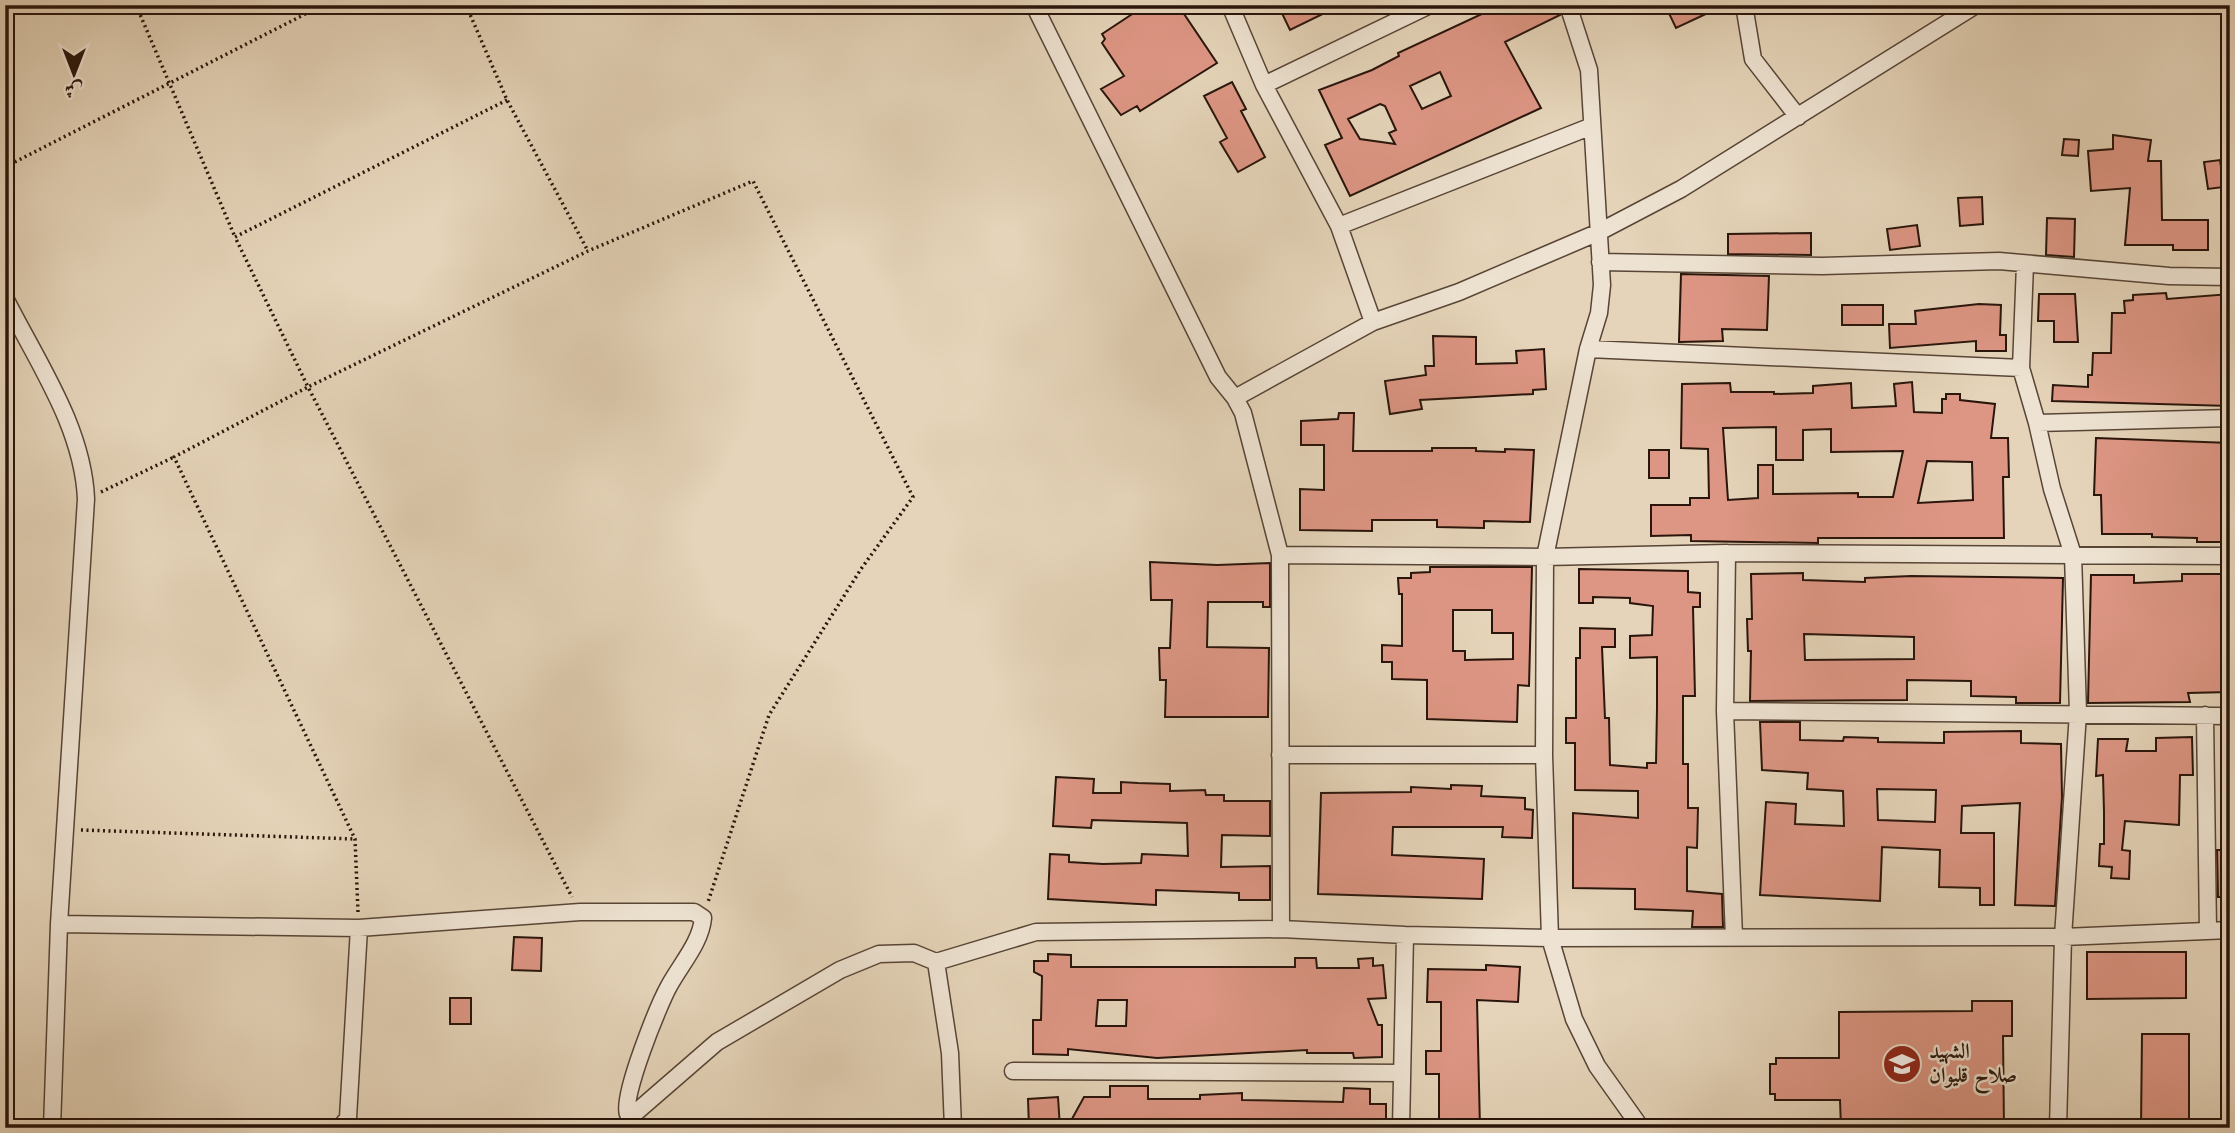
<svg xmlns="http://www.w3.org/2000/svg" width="2235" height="1133" font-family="'Old Standard TT',Amiri,serif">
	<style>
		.building { fill: #dd9684; stroke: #29150b; stroke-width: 2; fill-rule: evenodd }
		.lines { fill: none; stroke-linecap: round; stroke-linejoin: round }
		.minor-casing { stroke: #584536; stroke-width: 19 }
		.path { stroke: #29150b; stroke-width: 3.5; stroke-dasharray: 2 3.5; stroke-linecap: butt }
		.minor { stroke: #eee3d2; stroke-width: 16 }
		.labels { text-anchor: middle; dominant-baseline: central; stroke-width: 5; stroke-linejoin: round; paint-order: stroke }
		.poi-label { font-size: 21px; font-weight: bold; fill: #29150b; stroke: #eee3d2; text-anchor: start }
	</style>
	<rect width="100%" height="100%" fill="#e5d4b9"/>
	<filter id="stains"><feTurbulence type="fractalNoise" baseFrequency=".00286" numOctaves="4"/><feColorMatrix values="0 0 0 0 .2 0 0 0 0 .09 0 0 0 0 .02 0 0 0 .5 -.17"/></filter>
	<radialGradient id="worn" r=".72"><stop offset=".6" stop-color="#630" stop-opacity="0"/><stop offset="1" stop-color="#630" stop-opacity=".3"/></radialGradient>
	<path class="building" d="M1146,5H1178L1217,63L1140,111L1137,106L1121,115L1101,89L1124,76L1102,43L1105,39L1102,34Z
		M1278,5H1341L1290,30Z
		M1501,5H1556L1558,9L1560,15L1505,42L1541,108L1350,196L1325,145L1342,138L1319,90L1372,70L1399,56L1398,53ZM1440,72L1451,96L1422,109L1410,86ZM1380,104L1385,106L1396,130L1389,133L1395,144L1360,139L1348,119Z
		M1665,5H1725L1676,28Z
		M1232,82L1246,109L1241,111L1265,157L1238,172L1220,142L1227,138L1204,96Z
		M2113,135L2151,140L2148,161H2161L2162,220H2208V250H2173V245H2125L2130,188L2091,191L2088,151L2113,149Z
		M2064,139L2079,140L2078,156L2062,155Z
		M2220,160L2224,187L2208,189L2204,162Z
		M1982,197L1983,224L1960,226L1958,198Z
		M2047,218L2075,219L2074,257L2046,255Z
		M1917,225L1920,246L1890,250L1887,229Z
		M1811,233V255L1728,254V234Z
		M1681,274L1769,276L1767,330L1722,329L1723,341L1679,342Z
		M2166,293L2167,299L2230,294V406L2052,401L2053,385L2088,387V375H2092L2093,353H2111L2112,313H2125L2124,301L2133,300V295Z
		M2039,294H2075L2078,342H2054V321H2038Z
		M1979,304L2001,305L2000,335H2006V351H1976V341L1890,348L1889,324H1916L1915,311Z
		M1842,305H1883V325H1842Z
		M1433,336L1476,337V364L1517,363L1516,351L1544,349L1546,389L1533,390V394L1420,400L1422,409L1390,414L1385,381L1426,375L1425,366H1434Z
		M1912,382L1914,412L1942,413V399H1946V394H1960V400L1995,404L1991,438H2008L2009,477H2003L2004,538H1818V543L1691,541V535L1651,536V505H1690V498H1709L1708,449L1681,448L1682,384L1730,383L1731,392H1774V394L1813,393V386L1851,383L1852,408L1896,406L1894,384ZM1776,427V460H1803V430L1831,429V452L1903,451L1893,497H1858V493L1773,494V465H1758V498L1728,500L1723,428ZM1927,461L1972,462L1973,500L1918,503Z
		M1339,413H1354L1353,451H1432V448H1476V451L1505,452V449L1534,450L1530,522L1484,521V528L1437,527V520H1372V531L1300,530V489L1324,490V445H1301V421L1338,419Z
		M2096,438L2230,443V542H2197V538L2152,537V534H2102L2101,495H2094Z
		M1649,450H1669V478H1649Z
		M1150,562L1217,565L1270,563V607H1263V602H1208L1207,647L1269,648L1268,717H1165L1166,680H1160L1159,648H1170L1172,600H1151Z
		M1430,567H1532L1529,686L1518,685L1517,722L1427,719V680L1392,679V662H1382V645L1402,646V594H1399L1398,578H1411V573L1430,572ZM1453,610H1492V633H1513V659L1465,660V651H1453Z
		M1579,569L1688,571V592L1700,593V607H1693L1695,696H1683V764H1688V808H1698L1697,848L1687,847V891L1722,894L1723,927H1692L1693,911L1635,909V889L1573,888V813L1638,818V791L1575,790V743H1566V718H1576V658H1580V628L1615,629V647H1602L1605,718H1609L1610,765L1647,768V763H1656L1657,708V657L1630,658V636L1652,635L1653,606L1630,603V598L1593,597V603H1579Z
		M1803,573V580L1865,582V578L1911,576L2063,578L2060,703H2016V697L1971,696V681L1907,680V700L1750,701L1751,651H1748L1747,619H1752L1751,574ZM1804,634L1914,637V659L1805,660Z
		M2182,574H2222L2223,651L2228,650L2229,692L2188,693L2190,702L2088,703L2091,575H2134V583L2182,581Z
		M1760,722H1800V740L1843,741L1844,737L1878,738V742L1944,743V732L2021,731V743L2061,744L2062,797L2055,906L2015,905L2020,803L1962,806L1961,833H1994V905H1980V888L1939,887L1940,850L1882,847L1880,901L1760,895L1766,802L1796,804L1795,824L1844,826L1843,791L1807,789L1808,773L1762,770ZM1877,789L1936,790L1935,822L1878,820Z
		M2192,737L2193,775H2180L2179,825L2125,821L2122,850L2130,851L2129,879L2111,878L2112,867L2099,866L2100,844H2104V812L2103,775L2096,776L2098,739H2128L2126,751H2156V738Z
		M1056,777L1094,779L1093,793H1121V782L1138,783L1170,784V791L1205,790L1206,795H1224V801H1270V836L1222,835L1221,867L1270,866V900H1239V893L1156,890V905L1048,899L1050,854L1069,855V862L1103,864L1141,863L1142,854L1188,856L1187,823L1092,820L1091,828L1053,826Z
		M1451,785L1482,786L1481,796L1525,798V809L1533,810L1532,838L1502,837L1503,827H1393L1392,855L1484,859L1482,899L1318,894L1321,793L1411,792V787L1451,789Z
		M2217,850H2230V897H2218Z
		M514,937L542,938L541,971L512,970Z
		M2087,952H2186V998L2087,999Z
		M1048,954L1071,955V967H1295V958H1316L1317,968H1359L1358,959L1373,958V966L1383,965L1386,998L1368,999L1378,1025H1382V1057L1354,1058L1353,1053H1307V1050L1157,1058L1068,1049V1055L1033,1054V1020H1041L1042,976L1034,972V961H1048ZM1098,1000H1127L1126,1026H1096Z
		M1486,965L1520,967L1518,1002L1477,1000L1480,1128H1439V1074H1426V1051H1441V1002H1427L1428,969L1486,970Z
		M450,998H471V1024H450Z
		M1972,1001H2012V1036H2003L2004,1128H1841L1840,1100H1775V1094H1770V1064H1776V1058H1839V1012L1972,1011Z
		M2142,1034H2189V1128H2141Z
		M1110,1086H1148V1099H1200V1095L1242,1093V1100L1343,1102L1344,1088L1370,1089V1104H1386V1128H1067L1084,1097H1110Z
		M1058,1097L1060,1128H1029L1028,1099Z"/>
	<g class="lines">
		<defs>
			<path id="minor" d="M1034,5L1218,377L1235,398
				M1230,5L1264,85L1339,226L1373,322
				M1568,5L1589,70L1602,285L1599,313L1588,349L1545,557L1544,755L1550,938L1574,1019L1597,1066L1641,1128
				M1744,5L1753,59L1798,117
				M1264,85L1430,5
				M1339,226L1592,126
				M1600,262L1822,266L1999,261L2169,276L2230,277
				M2025,264L2021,368L2037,423L2052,489L2073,555L2078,713L2063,937L2058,1128
				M5,298C37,362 83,427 86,499L59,924L52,1128
				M1588,349L2021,368
				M2037,423L2230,418
				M1727,553L1725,711L1734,937
				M1280,555L1545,557L1727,553L2230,556
				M1725,711L2230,716
				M2205,715L2208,931
				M1280,755H1544
				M59,924L359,928L580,912H694L703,918C701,942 681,964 669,986C659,1004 620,1100 628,1114H634L717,1042L840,970L879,954L914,953L936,962L1036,932L1281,929L1405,935L1550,938L2063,937L2230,930
				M1281,929L1280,555L1243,413L1235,398L1373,322L1459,292L1599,232L1681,189L1976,5
				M936,962L950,1053L953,1128
				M1013,1071L1402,1073
				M340,1128L348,1118L359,928
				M1401,1128L1405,935"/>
		</defs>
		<use href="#minor" class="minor-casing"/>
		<path class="path" d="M136,5L235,237
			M466,5L507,100L588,251
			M507,100L235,237L308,387L588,251L753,181L913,497L861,569L769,715L708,902
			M5,167L323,5
			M101,492L174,457
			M81,830L355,839
			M358,912L355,839L174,457L308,387L572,897"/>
		<use href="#minor" class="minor"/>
	</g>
	<defs>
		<symbol id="school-disc" viewBox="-11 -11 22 22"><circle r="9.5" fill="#8f2418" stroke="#eee3d2"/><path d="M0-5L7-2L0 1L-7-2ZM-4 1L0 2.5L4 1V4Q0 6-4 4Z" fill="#fff"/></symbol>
	</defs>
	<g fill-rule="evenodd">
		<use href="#school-disc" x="1880" y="1042" width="44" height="44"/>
	</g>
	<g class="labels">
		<g class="poi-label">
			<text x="1929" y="1052">الشهيد<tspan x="1929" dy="24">صلاح قليوان</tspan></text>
		</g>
	</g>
	<rect width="2235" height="1133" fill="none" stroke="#e5d4b9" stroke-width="28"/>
	<rect x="7" y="7" width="2221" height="1119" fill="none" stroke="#29150b" stroke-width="3.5"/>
	<rect x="14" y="14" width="2207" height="1105" fill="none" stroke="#29150b" stroke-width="2"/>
	<g transform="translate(74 74) rotate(180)" stroke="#eee3d2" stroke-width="5" paint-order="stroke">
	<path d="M0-5L12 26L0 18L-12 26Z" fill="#29150b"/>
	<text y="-10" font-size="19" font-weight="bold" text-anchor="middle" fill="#29150b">ش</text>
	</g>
	<rect width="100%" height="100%" filter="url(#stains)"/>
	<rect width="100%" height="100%" fill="url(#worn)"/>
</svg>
